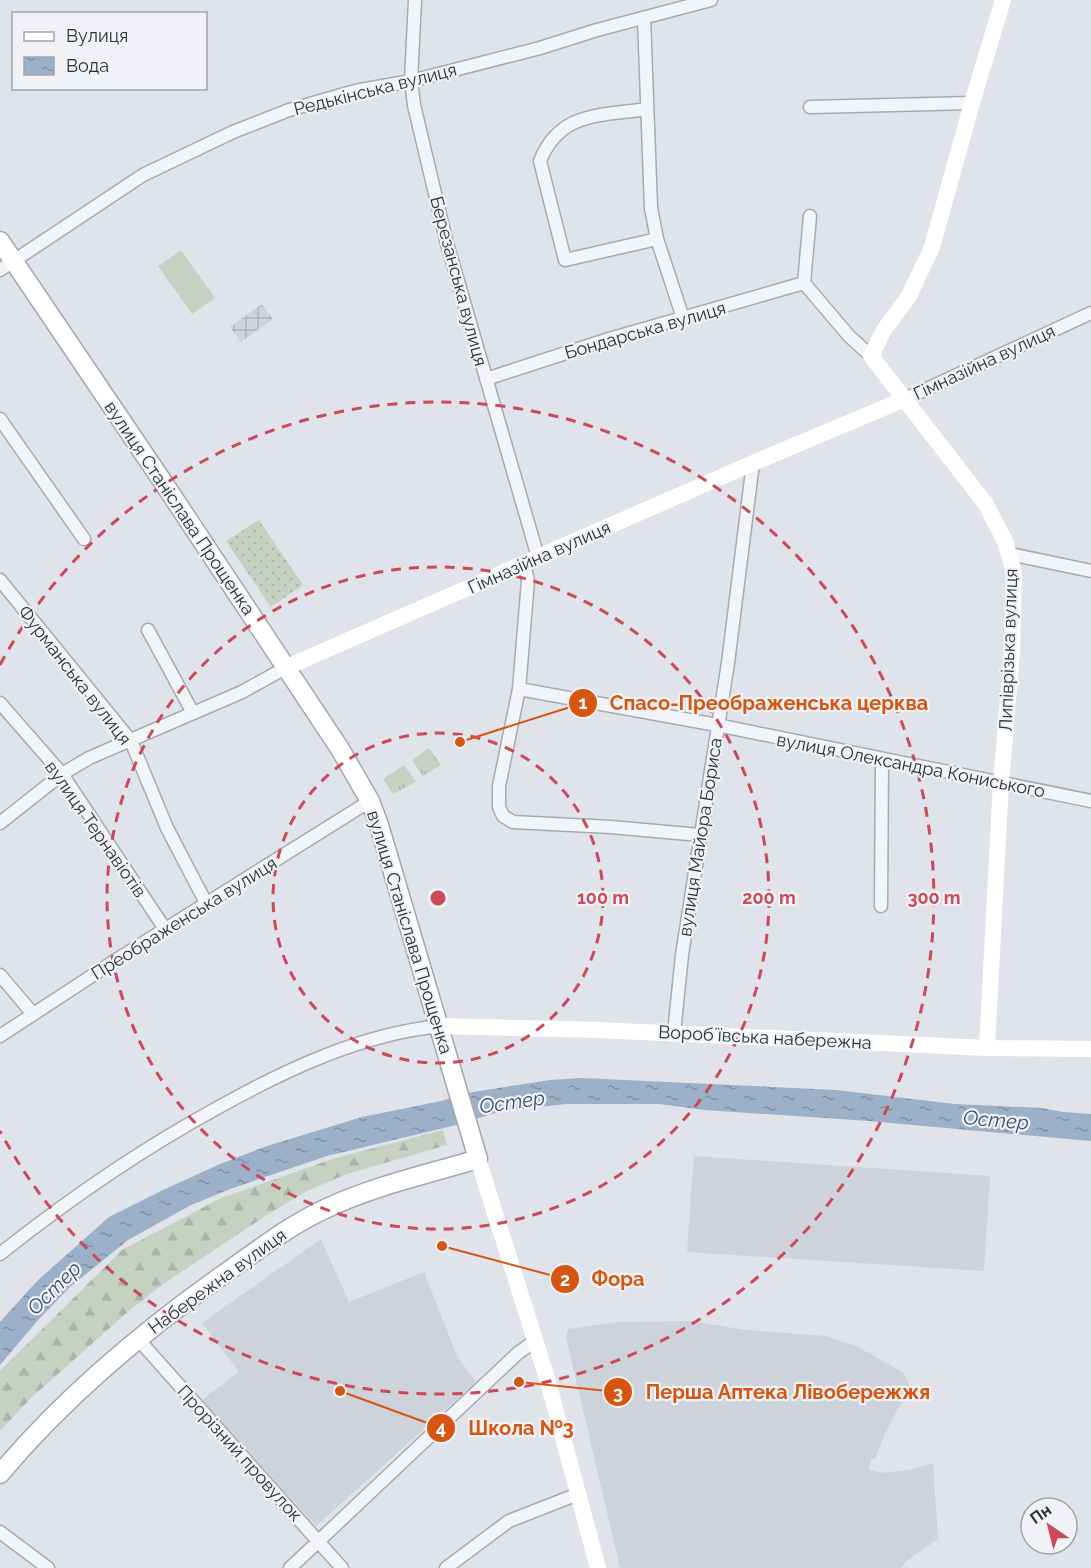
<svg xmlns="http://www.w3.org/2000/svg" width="1091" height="1568" font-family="Raleway,sans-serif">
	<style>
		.built { fill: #ced2db }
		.industrial { fill: url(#industrial-grid) }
		.grass { fill: url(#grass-tufts) }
		.forest { fill: url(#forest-firs) }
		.park { fill: url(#park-dots) }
		.pitch { fill: #c5d2c2 }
		.water { fill: url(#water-ripples) }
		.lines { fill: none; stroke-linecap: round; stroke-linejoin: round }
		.street-casing { stroke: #a5aab3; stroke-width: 15 }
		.primary-casing { stroke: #a0a7b4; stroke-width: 21 }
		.street { stroke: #f3f4f7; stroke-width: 12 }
		.secondary { stroke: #fff; stroke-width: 16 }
		.primary { stroke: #fff; stroke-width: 18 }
		.ring { fill: none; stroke: #cb4958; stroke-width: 3; stroke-dasharray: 10 8 }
		.labels { text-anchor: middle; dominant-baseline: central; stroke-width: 4.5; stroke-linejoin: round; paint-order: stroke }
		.street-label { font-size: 18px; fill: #293140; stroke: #f0f2f6 }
		.water-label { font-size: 20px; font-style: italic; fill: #344e73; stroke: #f0f2f6 }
		.centre { fill: #cb4958; stroke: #f0f2f6; stroke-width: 3 }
		.ring-label { font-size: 18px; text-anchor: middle; font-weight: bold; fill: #cb4958; stroke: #f0f2f6; stroke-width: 4.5; stroke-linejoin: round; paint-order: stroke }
		.leader { fill: none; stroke: #d55511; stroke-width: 2 }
		.callout-dot { fill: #d55511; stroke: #f0f2f6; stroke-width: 2 }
		.mark-label { font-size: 18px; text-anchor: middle; font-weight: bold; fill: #fff }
		.callout-label { font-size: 20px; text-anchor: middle; font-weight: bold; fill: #d55511; stroke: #f0f2f6; stroke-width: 4.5; stroke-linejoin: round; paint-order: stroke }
	</style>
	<defs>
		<pattern id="industrial-grid" width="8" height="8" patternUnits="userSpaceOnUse" patternTransform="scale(1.5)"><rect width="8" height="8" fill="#ced2db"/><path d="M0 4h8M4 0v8" fill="none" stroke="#b1b5bd"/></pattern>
		<pattern id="grass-tufts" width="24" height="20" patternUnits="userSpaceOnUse" patternTransform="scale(1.5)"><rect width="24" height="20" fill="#c5d2c2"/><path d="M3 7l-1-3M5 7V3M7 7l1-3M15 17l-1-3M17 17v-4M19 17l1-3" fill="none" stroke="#a9b5a8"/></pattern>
		<pattern id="forest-firs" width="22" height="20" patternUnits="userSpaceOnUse" patternTransform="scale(1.5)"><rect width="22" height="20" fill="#c5d2c2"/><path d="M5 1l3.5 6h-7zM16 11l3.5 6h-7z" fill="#a9b5a8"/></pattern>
		<pattern id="park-dots" width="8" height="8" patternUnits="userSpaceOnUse" patternTransform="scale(1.5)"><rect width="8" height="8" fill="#c5d2c2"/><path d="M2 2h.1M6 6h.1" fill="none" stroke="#a9b5a8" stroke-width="1.8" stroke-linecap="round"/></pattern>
		<pattern id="water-ripples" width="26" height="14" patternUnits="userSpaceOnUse" patternTransform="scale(1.5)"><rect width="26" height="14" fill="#9cb0c8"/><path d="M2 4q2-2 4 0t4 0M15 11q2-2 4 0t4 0" fill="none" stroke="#7f90a4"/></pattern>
	</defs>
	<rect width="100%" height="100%" fill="#e0e3e9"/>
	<path class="built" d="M694,1156L990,1176L984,1271L687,1252Z
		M321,1239L349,1302L424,1272L457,1356L476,1382L316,1526L202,1400L239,1372L202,1323Z
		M691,1321L746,1330L826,1336L858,1347L904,1373L910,1387L887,1429L875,1459H871L869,1470L882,1473L914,1469L933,1463L938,1539L909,1559L900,1568H620L566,1337L568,1329L617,1322Z"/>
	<path class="industrial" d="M262,304L273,319L241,342L230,327Z"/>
	<path class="grass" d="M429,748L441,765L423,776L412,760Z
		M404,765L416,782L393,794L383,779Z"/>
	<path class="forest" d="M443,1130L447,1145L347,1174L307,1191L267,1215L163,1284L130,1310L31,1398L0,1431V1371L122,1250L221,1198L332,1159Z"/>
	<path class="park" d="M259,520L303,585L271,607L226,541Z"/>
	<path class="pitch" d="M181,250L215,298L192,314L158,266Z"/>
	<path class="water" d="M582,1078L836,1090L955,1104L1041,1108L1064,1112L1091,1114V1141L869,1121L705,1110L659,1104H567L502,1111L452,1126L327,1156L233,1188L191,1205L128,1240L70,1287L38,1320L0,1365V1322L37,1281L109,1217L163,1190L220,1164L267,1146L362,1117L441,1101L473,1092L550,1080Z"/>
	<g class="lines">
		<defs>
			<path id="street" d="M415,0L411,81L414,105L446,240L538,557
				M644,18L651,208L657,239L683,318
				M810,107L972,103
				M647,109C601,116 560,111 540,161L565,260L657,239
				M810,216L804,283L849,336L871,356
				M0,270L143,175L233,132L289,110L355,91L411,81L540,48L597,30L711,0
				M486,379L609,339L804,283
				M905,399L1091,313
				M0,419L84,539
				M1010,554L1091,571
				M524,563L528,581L519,689L499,786V807L503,816L513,822L611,827L700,835
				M0,580L131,741L167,828L206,903
				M148,630L193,713
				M519,689L717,725L1091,801
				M0,703L62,774L165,929
				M0,823L62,774L89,758L242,692L287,667
				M881,906L882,760
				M0,975L33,1014
				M674,1033L682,955L728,663L753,463
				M0,1036L116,960L370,801
				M0,1254C69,1199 142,1149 219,1107C287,1069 362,1034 440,1026
				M138,1339L342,1568
				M0,1532L48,1568
				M290,1568L518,1353L535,1341
				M446,1568L509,1521L578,1494"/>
			<path id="primary" d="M0,241L167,488L340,749L370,801L379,825L478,1159C428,1174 374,1186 327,1208C292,1224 262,1247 231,1269C147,1328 66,1395 0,1474"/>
		</defs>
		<use href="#street" class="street-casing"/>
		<use href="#primary" class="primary-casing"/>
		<use href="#street" class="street"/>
		<path class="secondary" d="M287,667L753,463L905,399
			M440,1026L598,1030L987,1048L1091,1049
			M987,1048L1001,782L1012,652L1014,573L1005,541L985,503L871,356L884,330L909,296L932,247L972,103L1003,0
			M478,1159L547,1378L598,1568"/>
		<use href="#primary" class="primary"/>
	</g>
	<g class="ring">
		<circle cx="438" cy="898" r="165"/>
		<circle cx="438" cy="898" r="331"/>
		<path d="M0 665A496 496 0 1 1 0 1131"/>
	</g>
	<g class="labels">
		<g class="street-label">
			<text transform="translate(375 89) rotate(-14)">Редькінська вулиця</text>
			<text transform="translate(459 281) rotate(75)">Березанська вулиця</text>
			<text transform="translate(645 330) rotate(-16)">Бондарська вулиця</text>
			<text transform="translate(984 362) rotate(-25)">Гімназійна вулиця</text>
			<text transform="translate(180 508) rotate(56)">вулиця Станіслава Прощенка</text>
			<text transform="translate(539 557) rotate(-24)">Гімназійна вулиця</text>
			<text transform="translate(1008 650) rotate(-88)">Липіврізька вулиця</text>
			<text transform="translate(75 675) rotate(52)">Фурманська вулиця</text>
			<text transform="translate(911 765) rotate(11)">вулиця Олександра Кониського</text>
			<text transform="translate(96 829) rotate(55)">вулиця Тернавіотів</text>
			<text transform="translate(700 837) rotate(-81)">вулиця Майора Бориса</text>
			<text transform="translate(184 918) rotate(-32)">Преображенська вулиця</text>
			<text transform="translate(410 932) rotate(73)">вулиця Станіслава Прощенка</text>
			<text transform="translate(765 1037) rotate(3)">Воробʼївська набережна</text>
			<text transform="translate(217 1281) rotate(-36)">Набережна вулиця</text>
			<text transform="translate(240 1453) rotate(48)">Прорізний провулок</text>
		</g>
		<g class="water-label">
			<text transform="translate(512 1102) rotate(-8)">Остер</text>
			<text transform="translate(996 1120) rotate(5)">Остер</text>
			<text transform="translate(54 1288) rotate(-45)">Остер</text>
		</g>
	</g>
	<circle cx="438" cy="898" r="9" class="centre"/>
	<g class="ring-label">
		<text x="603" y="904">100 m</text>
		<text x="769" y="904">200 m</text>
		<text x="934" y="904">300 m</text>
	</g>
	<path class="leader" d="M460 742L583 703M442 1246L565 1279M519 1382L618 1392M340 1391L441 1428"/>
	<g class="callout-dot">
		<circle cx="460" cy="742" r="6"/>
		<circle cx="442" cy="1246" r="6"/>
		<circle cx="519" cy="1382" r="6"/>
		<circle cx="340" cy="1391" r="6"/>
		<circle cx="583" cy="703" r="15"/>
		<circle cx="565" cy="1279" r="15"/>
		<circle cx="618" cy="1392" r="15"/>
		<circle cx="441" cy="1428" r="15"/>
	</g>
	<g class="mark-label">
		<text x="583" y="709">1</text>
		<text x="565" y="1286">2</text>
		<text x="618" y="1399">3</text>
		<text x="441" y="1434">4</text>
	</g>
	<g class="callout-label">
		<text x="769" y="710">Спасо-Преображенська церква</text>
		<text x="618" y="1286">Фора</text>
		<text x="788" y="1399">Перша Аптека Лівобережжя</text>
		<text x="521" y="1435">Школа №3</text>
	</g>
	<rect x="12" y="12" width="195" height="78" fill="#f0f2f6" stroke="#a0a5ad" stroke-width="1.5"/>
	<rect x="24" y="32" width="30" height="9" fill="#ffffff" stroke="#a0a5ad" stroke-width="1.5"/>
	<text x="66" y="42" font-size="18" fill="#293140">Вулиця</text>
	<rect x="24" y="57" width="30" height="18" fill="url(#water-ripples)" stroke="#a0a5ad" stroke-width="1.5"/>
	<text x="66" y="72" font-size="18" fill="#293140">Вода</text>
	<g transform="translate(1049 1526) rotate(325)"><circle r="28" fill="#f0f2f6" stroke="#a0a5ad" stroke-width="1.5"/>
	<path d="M0-4.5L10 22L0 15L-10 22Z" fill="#cb4958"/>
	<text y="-9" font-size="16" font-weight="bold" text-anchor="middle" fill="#293140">Пн</text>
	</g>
</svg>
